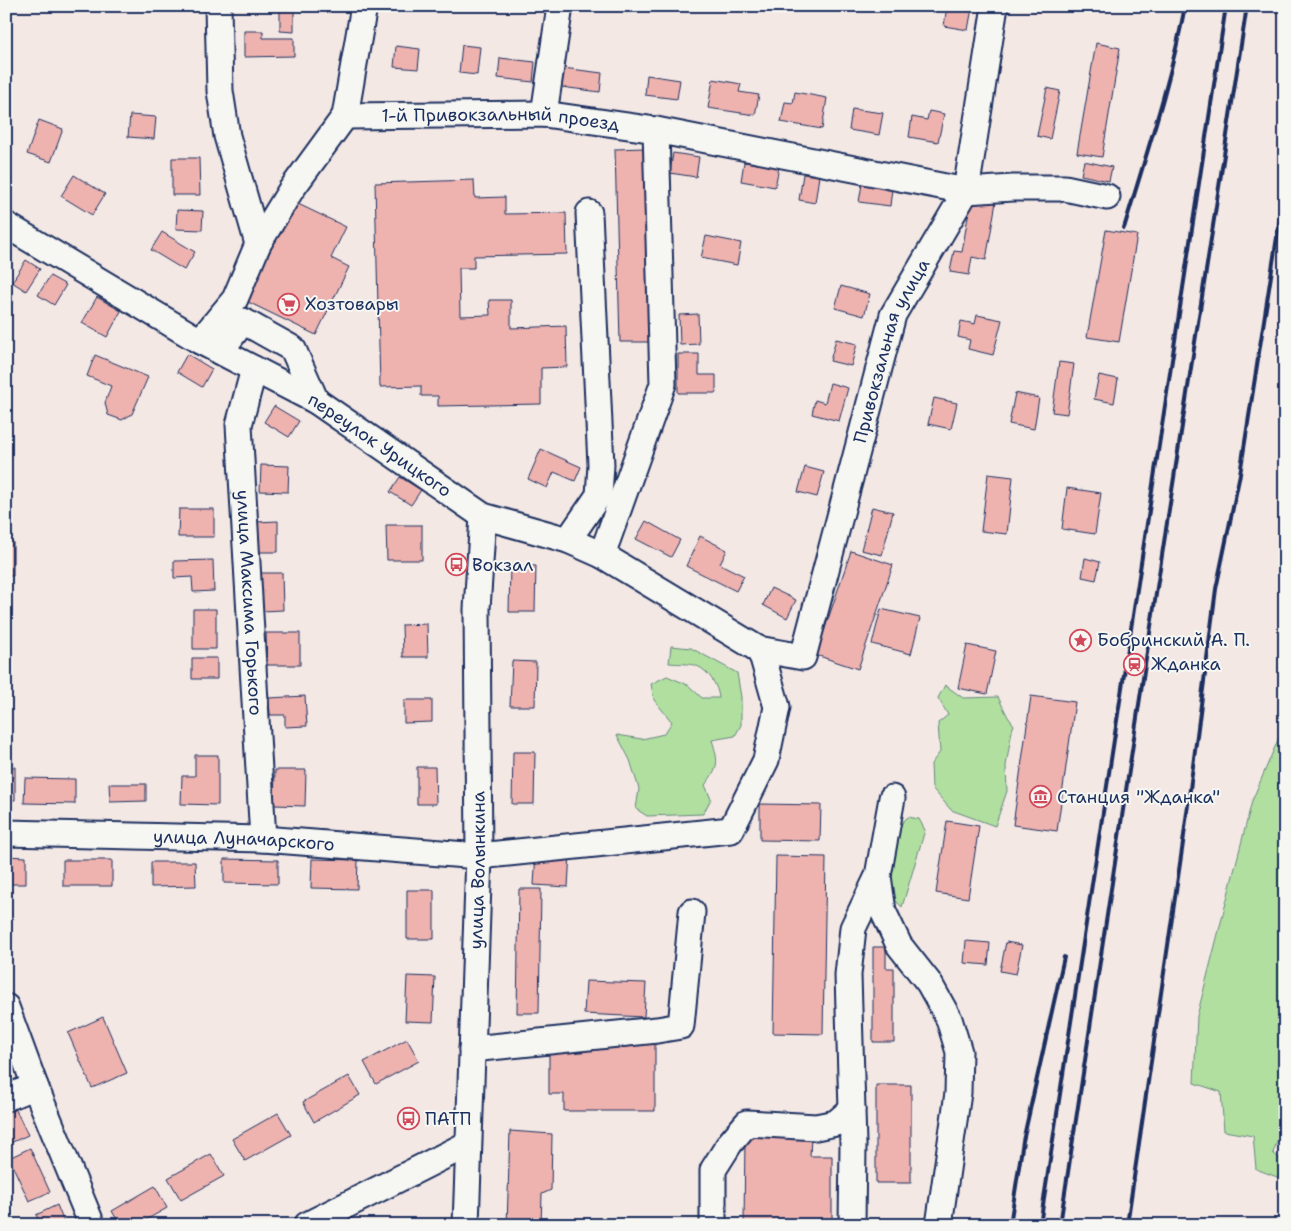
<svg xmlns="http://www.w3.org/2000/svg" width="1291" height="1231" font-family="'Shantell Sans',sans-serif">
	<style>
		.green { fill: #b0df9f; stroke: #66877e }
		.building { fill: #eeb2af; stroke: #1b2f5e }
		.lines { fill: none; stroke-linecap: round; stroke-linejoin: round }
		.minor-casing { stroke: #1b2f5e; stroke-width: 29 }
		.minor { stroke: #f6f6f2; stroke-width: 25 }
		.rail { stroke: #1b2f5e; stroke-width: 4 }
		.labels { text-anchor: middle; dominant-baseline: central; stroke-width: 4; stroke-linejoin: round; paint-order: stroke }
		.street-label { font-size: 18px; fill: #1b2f5e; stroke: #f6f6f2 }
		.poi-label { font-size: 18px; fill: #1b2f5e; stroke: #f6f6f2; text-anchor: start }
	</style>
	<rect width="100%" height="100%" fill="#f4e8e5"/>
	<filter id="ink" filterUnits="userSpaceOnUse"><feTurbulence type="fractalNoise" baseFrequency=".02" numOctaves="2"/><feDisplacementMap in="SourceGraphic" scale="10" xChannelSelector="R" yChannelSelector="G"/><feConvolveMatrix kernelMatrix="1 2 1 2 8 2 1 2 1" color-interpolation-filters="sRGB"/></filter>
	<g filter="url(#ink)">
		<path class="green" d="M671,646L691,648L737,673L741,697V725L735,736L712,740C719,762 719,767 705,785L711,799L703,814L647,816L636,809L639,789L630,760L617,735L642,739L664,734L672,722L654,700L651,684L667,676L688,685L702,698H719C718,686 709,671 697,666C689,663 677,664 669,663Z
			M945,685L963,698L998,697L1008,717L1014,725L1012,730L1006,766L1007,791L995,826L951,810L932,788L931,764L940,752L938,723L948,715L938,698Z
			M1285,716V1124L1282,1127L1273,1153L1285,1163V1180L1256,1169L1253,1136L1224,1131L1221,1092L1194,1083L1197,1016L1252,801L1283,728Z
			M908,817L919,819L925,830L902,907L887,892L897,827Z"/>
		<path class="building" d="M280,6H294V32L280,31Z
			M947,6L972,8L968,30L944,26Z
			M244,31H263V38H294V56L244,57Z
			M1096,43L1120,48L1102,157L1077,153Z
			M462,45L480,47L477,75L459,73Z
			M396,46L420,49L418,69L394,67Z
			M500,58L535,62L533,82L498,78Z
			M563,68L602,73L600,92L561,87Z
			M647,75L680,80L677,99L645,95Z
			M713,79L741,84L739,92L759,95L755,115L708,108Z
			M1047,88L1060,91L1050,139L1037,136Z
			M795,92L827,98L822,129L781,122L785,102L793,103Z
			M852,109L883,113L879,135L849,130Z
			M929,111L944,114L938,142L909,137L912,117L927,120Z
			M130,115L156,117L154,139L128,137Z
			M39,120L63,129L51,162L27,154Z
			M644,148L650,342H620L615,149Z
			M673,153L699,157L696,177L670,173Z
			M172,158H199L200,195H172Z
			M1084,161L1112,167L1109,181L1081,175Z
			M744,162L779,167L775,187L741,181Z
			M803,174L819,176L815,203L799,200Z
			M74,175L105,194L92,215L61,196Z
			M474,180L475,198L505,197V214L566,213L567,254L474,256V268H459L460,316L490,315L489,300H511V328L566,326L567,367L541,368V404L438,406V396H421V386L380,387L375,183Z
			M862,184L892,189L890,206L859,202Z
			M971,198L996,202L986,260L972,257L969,275L950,272L954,251L962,252Z
			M294,202L346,227L331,258L349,267L316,335L246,301Z
			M177,210L203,211L202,230L176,229Z
			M1106,230L1137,235L1119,342L1087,337Z
			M162,232L195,252L184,270L151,250Z
			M706,236L741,243L737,265L701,258Z
			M26,260L40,269L26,291L12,282Z
			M50,276L66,285L54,305L38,295Z
			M841,286L870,294L864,316L835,308Z
			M97,297L121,311L107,337L82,323Z
			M698,314L699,344L680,345L679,315Z
			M977,315L1002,320L993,355L968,349L970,340L958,337L961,321L975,324Z
			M836,339L857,344L851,366L830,361Z
			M187,354L212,369L202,387L177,372Z
			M678,354H699V375H716V393H678Z
			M95,355L148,377L132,414L122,420L108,415L105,403L111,386L87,376Z
			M1059,362L1074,364L1067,414L1052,412Z
			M1099,375L1118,379L1114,403L1094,399Z
			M830,383L848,388L839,421L812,414L815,400L825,403Z
			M1015,393L1039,398L1034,429L1009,424Z
			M934,398L957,403L951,429L928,424Z
			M274,406L299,421L289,437L264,422Z
			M541,449L581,467L575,481L554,472L547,488L528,479Z
			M261,465L289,466L288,492L260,491Z
			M805,467L824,472L817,497L798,492Z
			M988,474L1013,477L1007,534L981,531Z
			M400,477L421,490L411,505L390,492Z
			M1067,488L1101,493L1095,534L1062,529Z
			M872,507L893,512L882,555L861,550Z
			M179,509H214V537H178Z
			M278,521V552H258L257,522Z
			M646,521L680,540L671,557L636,539Z
			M386,525H422V560H387Z
			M700,536L727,550L720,564L744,576L736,591L686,566Z
			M6,542H13V576H6Z
			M851,551L893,565L858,669L816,655Z
			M1085,558L1100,562L1096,580L1082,577Z
			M213,560L214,591L193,592L192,577L174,578V561Z
			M510,565L536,566L535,612H509Z
			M261,573H282L283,610L262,611Z
			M771,588L796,600L787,618L763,605Z
			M193,609H216V649H193Z
			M881,609L920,618L911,654L872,644Z
			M427,624L428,657H403L402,625Z
			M266,633H300V665H267Z
			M967,645L996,651L987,694L958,688Z
			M192,658H217V679H192Z
			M512,661L536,662L535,706H510Z
			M305,696L307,726L285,727V715H270L269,698Z
			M1031,696L1075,702L1057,831L1013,825Z
			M404,700H432V722L404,723Z
			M513,752H535L534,804H512Z
			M195,755H218V805L181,804L182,776H195Z
			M6,767H15V800H6Z
			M417,767H435L436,804H417Z
			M275,770H306L305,806L274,805Z
			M25,778L75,779V804L24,803Z
			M109,784H146V801L110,802Z
			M760,804L821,805L820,841L760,840Z
			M947,821L979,826L968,898L936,893Z
			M536,851L570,853L568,887L534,885Z
			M6,856L26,857V884H6Z
			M776,856L826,857L823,1034L773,1033Z
			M224,859L278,860V884L224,883Z
			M312,859L358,860L357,889L311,888Z
			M63,860H112V886H63Z
			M151,862H195L196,886L151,887Z
			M519,889H541L539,1013H517Z
			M407,890H434V939H407Z
			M966,941L990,943L988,965L964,963Z
			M1006,942L1022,945L1016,974L1000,971Z
			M873,947H886V968H894V1042H873Z
			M407,976L435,977L433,1022L405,1021Z
			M586,981L646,983L644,1017L584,1014Z
			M103,1017L127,1073L92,1088L68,1033Z
			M407,1039L419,1061L376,1084L364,1062Z
			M549,1043H655V1111H564V1094H549Z
			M349,1076L360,1095L314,1122L303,1102Z
			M876,1085H911V1183H876Z
			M15,1108L28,1135L6,1145V1112Z
			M278,1113L291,1135L245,1161L232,1139Z
			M510,1131L552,1134L551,1190L542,1194L541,1225H507Z
			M745,1137H811L810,1156H832V1225H744Z
			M30,1148L50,1192L29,1201L9,1158Z
			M211,1154L224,1176L181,1200L168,1178Z
			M155,1186L167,1208L137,1225H120L112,1211Z
			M57,1205L65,1225H41L36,1215Z"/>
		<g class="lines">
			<defs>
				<g id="minor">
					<path d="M544,114L560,6"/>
					<path id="s1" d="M345,116L544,114L656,130"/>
					<path id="s2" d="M6,225L200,341L316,401L483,516L568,540L602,555L758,649L803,657L893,315L966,191L995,6"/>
					<path d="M258,244L291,190L345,116L364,6"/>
					<path d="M200,341L235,299L258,244L227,136L220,91L218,6"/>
					<path d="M220,352L243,321L293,349L316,401"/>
					<path id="s3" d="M254,369L239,425L263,839"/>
					<path d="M568,540L599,495L601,465L589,213"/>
					<path d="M602,555L663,384L656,130L966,191L1013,188H1065L1107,197"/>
					<path d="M892,798L878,876L883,911L899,945L929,983L949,1019L959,1052L958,1093L939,1225"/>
					<path id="s4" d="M6,833L263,839L479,856L731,830L766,760L777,707L763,658L758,649"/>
					<path d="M6,1007L35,1086L92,1225"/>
					<path d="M472,1049L657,1030L681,1026L692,912"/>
					<path d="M6,1098L35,1086"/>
					<path d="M307,1225L468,1144"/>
					<path id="s5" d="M466,1225L479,856L477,609L483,516"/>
					<path d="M713,1225V1170L730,1143L747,1123L816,1127L836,1123L852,1109"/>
					<path d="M852,1225L853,1144L848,975L853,928L878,876"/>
				</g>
			</defs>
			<use href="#minor" class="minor-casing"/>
			<use href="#minor" class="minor"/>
			<path class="rail" d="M1124,228C1146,155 1171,81 1185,6
				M1010,1225L1023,1141L1064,957
				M1040,1225L1226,6
				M1060,1225L1145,665L1247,6
				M1127,1225L1183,843L1216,589L1240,474L1285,186"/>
		</g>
	</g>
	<defs>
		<symbol id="supermarket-ring" viewBox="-11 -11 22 22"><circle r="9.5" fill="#f6f6f2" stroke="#d1495b" stroke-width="1.5"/><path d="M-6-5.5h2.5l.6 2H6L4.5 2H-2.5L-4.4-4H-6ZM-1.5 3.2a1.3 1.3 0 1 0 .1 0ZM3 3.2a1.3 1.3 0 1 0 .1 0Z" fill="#d1495b"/></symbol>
		<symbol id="bus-ring" viewBox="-11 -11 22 22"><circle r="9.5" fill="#f6f6f2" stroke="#d1495b" stroke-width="1.5"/><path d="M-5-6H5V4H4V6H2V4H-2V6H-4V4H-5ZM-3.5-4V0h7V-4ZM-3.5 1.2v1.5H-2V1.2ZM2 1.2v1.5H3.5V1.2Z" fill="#d1495b"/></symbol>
		<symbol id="sight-ring" viewBox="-11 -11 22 22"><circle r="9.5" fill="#f6f6f2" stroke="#d1495b" stroke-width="1.5"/><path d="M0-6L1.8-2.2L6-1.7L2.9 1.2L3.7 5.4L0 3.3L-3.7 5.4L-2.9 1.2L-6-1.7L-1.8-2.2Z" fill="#d1495b"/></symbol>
		<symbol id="station-ring" viewBox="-11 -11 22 22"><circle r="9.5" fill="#f6f6f2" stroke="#d1495b" stroke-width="1.5"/><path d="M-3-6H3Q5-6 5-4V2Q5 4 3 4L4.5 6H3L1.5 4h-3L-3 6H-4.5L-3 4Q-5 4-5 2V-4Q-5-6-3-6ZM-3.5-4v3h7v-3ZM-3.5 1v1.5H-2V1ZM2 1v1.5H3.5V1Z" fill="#d1495b"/></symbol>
		<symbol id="museum-ring" viewBox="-11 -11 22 22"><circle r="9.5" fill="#f6f6f2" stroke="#d1495b" stroke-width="1.5"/><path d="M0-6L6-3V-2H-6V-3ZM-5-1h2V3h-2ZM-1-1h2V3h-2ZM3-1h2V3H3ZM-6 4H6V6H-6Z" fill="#d1495b"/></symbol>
	</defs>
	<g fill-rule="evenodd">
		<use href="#supermarket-ring" x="276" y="292" width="25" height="25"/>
		<use href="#bus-ring" x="444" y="552" width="25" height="25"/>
		<use href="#sight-ring" x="1068" y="628" width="25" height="25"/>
		<use href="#station-ring" x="1122" y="652" width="25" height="25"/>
		<use href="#museum-ring" x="1028" y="784" width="25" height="25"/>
		<use href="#bus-ring" x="396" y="1106" width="25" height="25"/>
	</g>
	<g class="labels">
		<g class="street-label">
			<text stroke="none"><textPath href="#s1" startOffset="156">1-й Привокзальный проезд</textPath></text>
			<text stroke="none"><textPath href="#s2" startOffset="1232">Привокзальная улица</textPath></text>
			<text stroke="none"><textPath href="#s2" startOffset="434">переулок Урицкого</textPath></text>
			<text stroke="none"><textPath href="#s3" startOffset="236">улица Максима Горького</textPath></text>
			<text stroke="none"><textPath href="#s4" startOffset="238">улица Луначарского</textPath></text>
			<text stroke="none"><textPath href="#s5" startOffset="355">улица Волынкина</textPath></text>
		</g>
		<g class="poi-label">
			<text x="305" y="304">Хозтовары</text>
			<text x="472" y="565">Вокзал</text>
			<text x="1097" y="640">Бобринский А. П.</text>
			<text x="1151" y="664">Жданка</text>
			<text x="1057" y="797">Станция "Жданка"</text>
			<text x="425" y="1119">ПАТП</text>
		</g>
	</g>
	<rect width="1291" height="1231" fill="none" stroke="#f6f6f2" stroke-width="25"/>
	<rect x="12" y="12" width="1266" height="1206" fill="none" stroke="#1b2f5e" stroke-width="2" filter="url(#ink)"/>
</svg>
